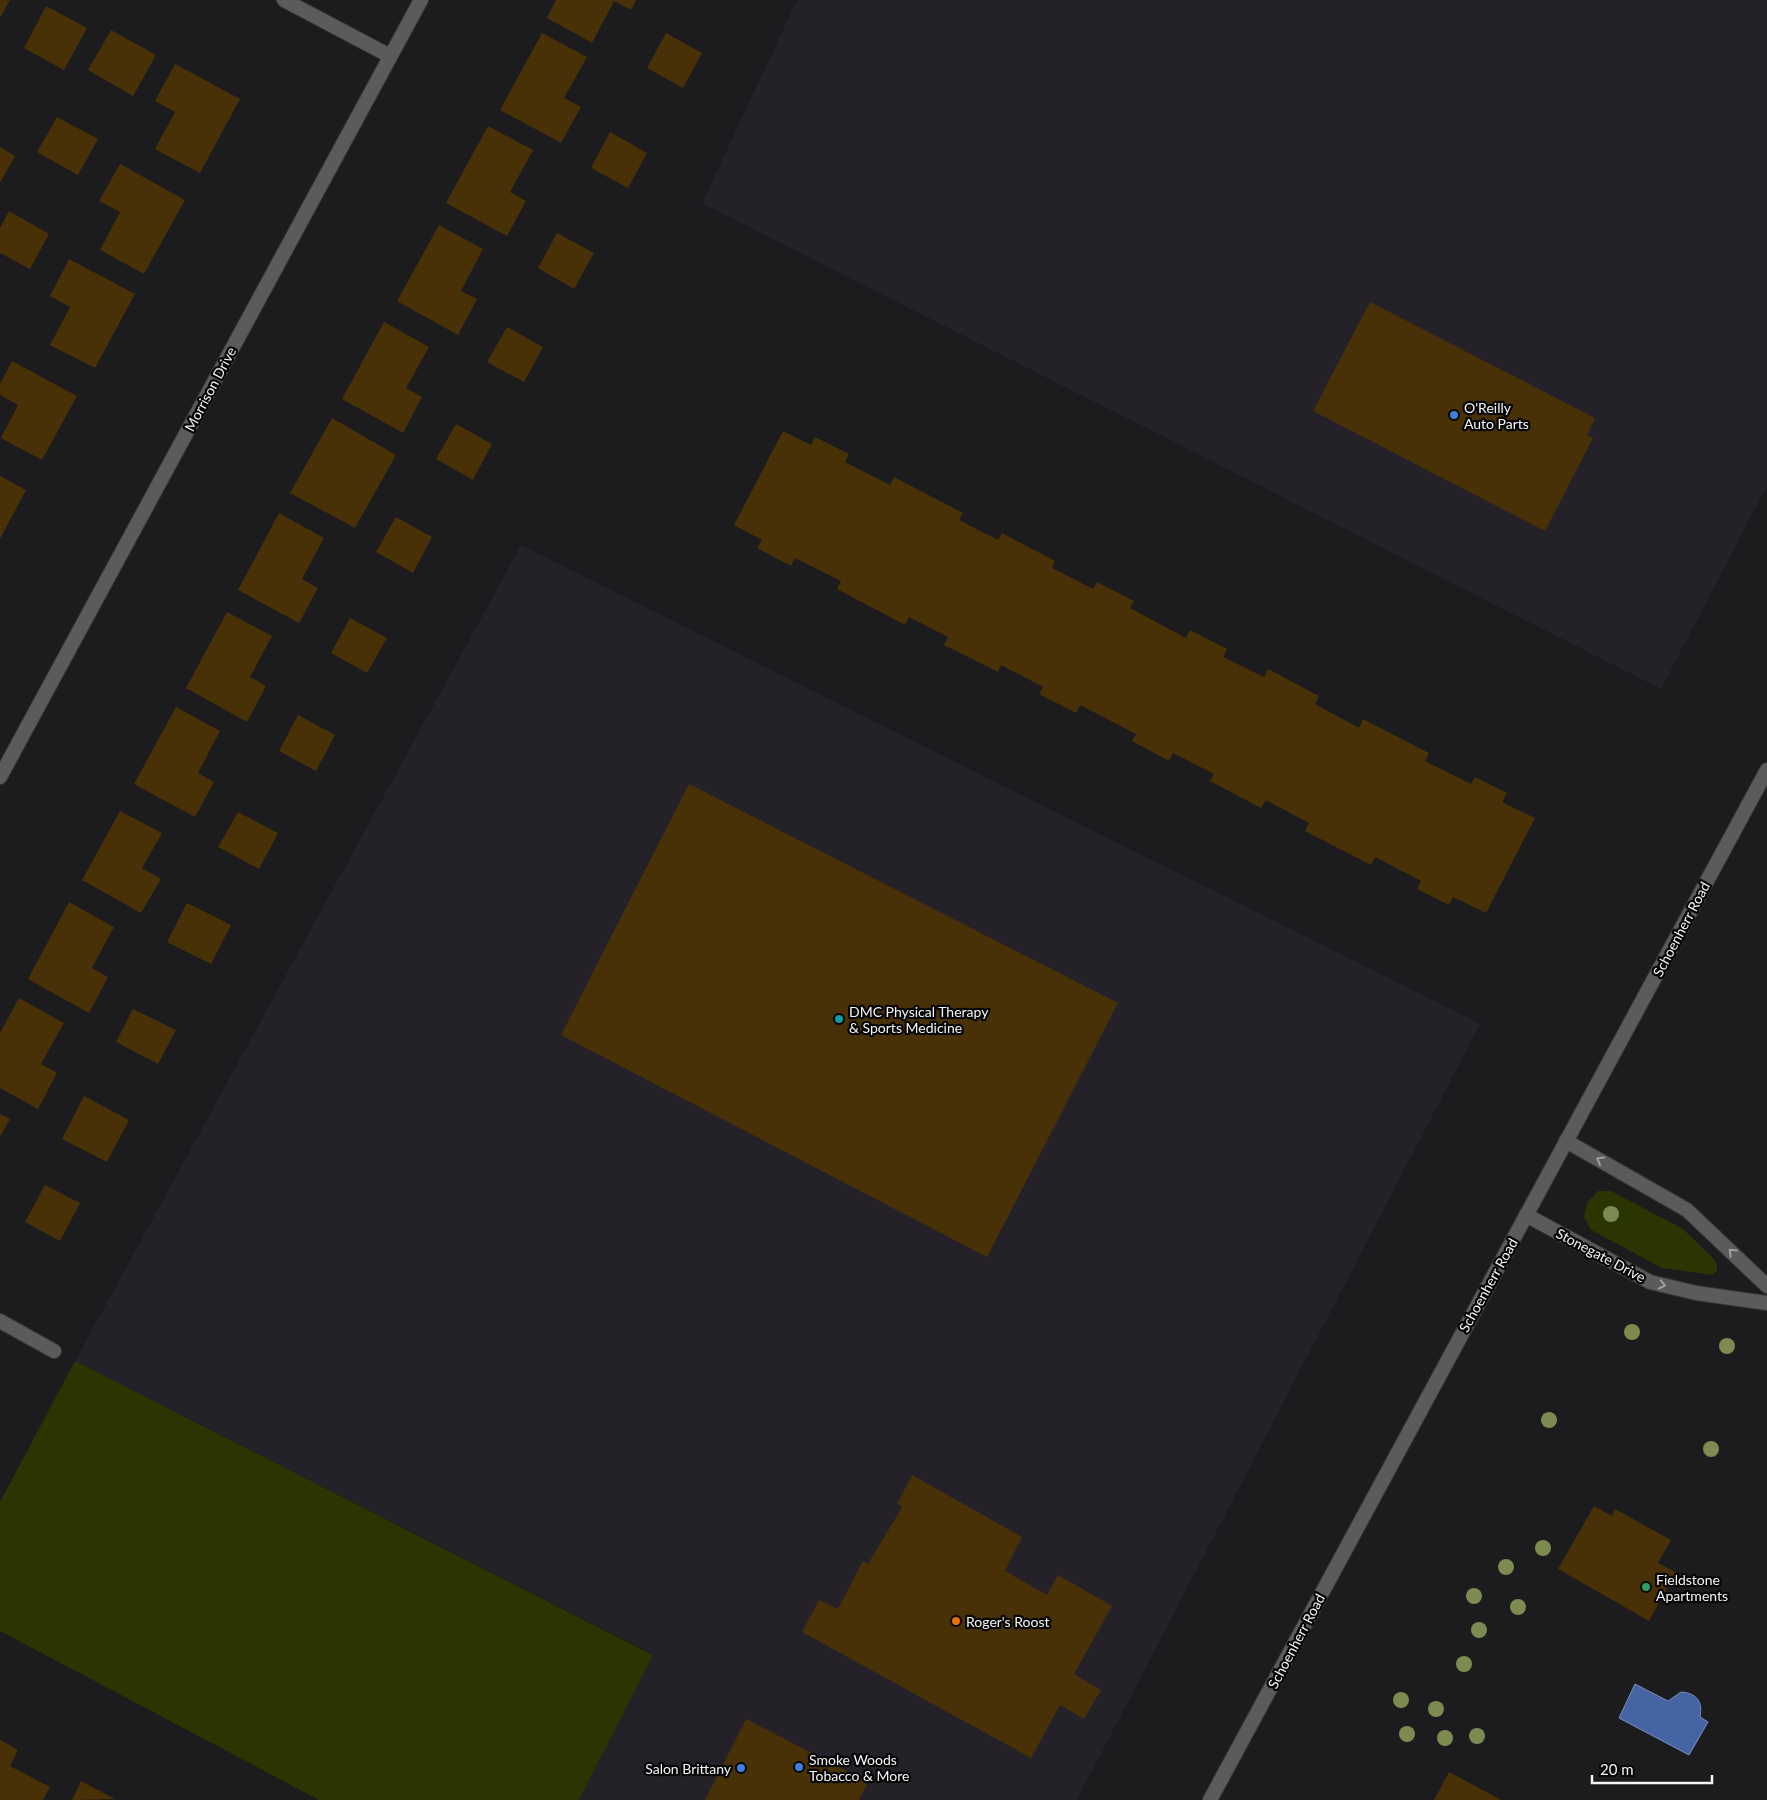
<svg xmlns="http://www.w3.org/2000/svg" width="1767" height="1800" font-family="Lato,sans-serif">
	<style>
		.built { fill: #252129 }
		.green { fill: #2b3502 }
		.water { fill: #4564a3; stroke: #7a8fbc }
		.building { fill: #493107 }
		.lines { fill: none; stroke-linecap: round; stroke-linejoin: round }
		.minor-casing { stroke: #373638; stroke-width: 16 }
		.secondary-casing { stroke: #373638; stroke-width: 16 }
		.minor { stroke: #5b5a5d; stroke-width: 14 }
		.secondary { stroke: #5b5a5d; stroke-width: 14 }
		.tree { fill: #7d8b51 }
		.oneway { stroke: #a09fa2 }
		.shop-dot { fill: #3f7fe0; stroke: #060607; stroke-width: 2 }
		.culture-dot { fill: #0f9aa8; stroke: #060607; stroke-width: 2 }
		.leisure-dot { fill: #2e9e5b; stroke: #060607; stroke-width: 2 }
		.food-dot { fill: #e8710a; stroke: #060607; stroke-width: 2 }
		.labels { text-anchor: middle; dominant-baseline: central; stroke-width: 4.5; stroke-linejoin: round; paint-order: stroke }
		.street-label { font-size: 14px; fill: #f5f4f6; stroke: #060607 }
		.poi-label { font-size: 14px; fill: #f5f4f6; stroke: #060607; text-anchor: start }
	</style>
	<rect width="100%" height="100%" fill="#1c1b1d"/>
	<path class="built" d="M797,0H1767V486L1661,689L702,203Z
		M521,545L1480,1024L1077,1800H579L653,1654L75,1361Z"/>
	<path class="green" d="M1598,1191H1611L1683,1229L1714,1259L1717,1265V1271L1712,1275L1705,1274L1662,1268L1591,1230L1584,1217L1587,1203Z
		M75,1361L653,1655L579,1800H319L0,1631V1502Z"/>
	<path class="water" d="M1635,1684L1668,1701L1681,1692C1697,1693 1703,1702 1700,1717L1708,1722L1689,1755L1619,1718Z"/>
	<path class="building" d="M0,0H10L0,18Z
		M556,0H636L631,10L614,1L592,43L547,18Z
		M46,6L87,28L64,70L24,48Z
		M111,30L156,55L133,96L88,70Z
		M542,33L587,57L564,98L581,107L561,143L500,110Z
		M666,33L702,53L683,88L647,68Z
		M175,64L240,99L200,173L155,149L175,112L155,101Z
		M57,117L98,139L78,175L37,152Z
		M488,126L533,150L510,192L526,201L507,236L446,203Z
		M610,132L647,153L628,188L591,168Z
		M0,147L15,156L0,183Z
		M120,164L185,200L144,274L100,250L120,212L99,201Z
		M9,211L49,234L30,269L0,253V228Z
		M439,225L483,249L461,291L477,299L458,335L397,301Z
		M557,233L594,253L574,289L538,268Z
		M69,259L135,294L95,368L50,345L70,307L50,296Z
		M1370,302L1595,418L1587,435L1593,438L1545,531L1313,411Z
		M384,322L429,347L406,388L422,397L403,433L342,399Z
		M507,327L543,347L524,382L487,362Z
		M12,361L77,396L42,460L1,438L18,405L0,395V384Z
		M332,418L396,455L355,528L290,493Z
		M456,424L492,444L473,480L436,459Z
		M783,431L811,445L815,437L849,454L845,462L890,485L894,477L963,513L959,520L998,540L1002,533L1055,561L1052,568L1093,589L1097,582L1134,601L1130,608L1186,638L1190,630L1227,649L1223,657L1264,677L1268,669L1319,696L1315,704L1359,728L1363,719L1429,753L1425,761L1471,784L1475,777L1507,793L1502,802L1535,818L1486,913L1453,897L1449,905L1417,889L1421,881L1375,857L1371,865L1305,831L1309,823L1266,800L1261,808L1210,781L1214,774L1173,753L1169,761L1132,741L1136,734L1080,705L1076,713L1039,694L1043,687L1001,665L998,672L944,645L948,637L909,617L905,625L837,589L841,581L795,558L791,566L757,548L762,540L734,525Z
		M0,476L26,490L0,539Z
		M279,513L324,538L302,579L318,588L299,623L238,590Z
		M396,517L432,537L413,573L376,552Z
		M227,612L272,636L250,677L266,686L247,722L186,688Z
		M350,618L387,638L367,673L331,653Z
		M176,707L220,731L198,773L214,782L195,817L134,784Z
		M298,715L335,735L316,771L279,751Z
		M689,784L1118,1003L987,1257L561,1035Z
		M120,811L162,833L142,868L161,879L141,913L82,880Z
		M238,812L278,833L259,869L218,847Z
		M69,902L114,927L92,968L108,977L89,1013L28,979Z
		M187,903L231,925L211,964L167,942Z
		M19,998L64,1023L41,1064L57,1073L38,1109L0,1088V1033Z
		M133,1009L176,1030L158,1064L116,1042Z
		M84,1096L129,1120L107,1162L62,1139Z
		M0,1114L10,1119L0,1137Z
		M45,1185L80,1203L60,1241L25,1222Z
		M912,1475L1022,1537L1005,1571L1047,1595L1058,1575L1112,1606L1074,1674L1101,1690L1084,1719L1060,1705L1031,1758L802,1632L819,1600L838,1609L863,1561L868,1564L898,1514L902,1506L897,1504Z
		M1594,1506L1612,1516L1615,1509L1671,1540L1658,1563L1676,1572L1649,1621L1558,1569Z
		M746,1719L868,1782L859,1800H705Z
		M0,1740L18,1750L10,1766L50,1787L43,1800H0Z
		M1449,1772L1501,1800H1434Z
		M81,1781L115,1799L72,1800Z"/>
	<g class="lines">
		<defs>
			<path id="minor" d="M284,0L390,56
				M0,777L421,0
				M1566,1141L1687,1210L1767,1286
				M1526,1215L1650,1282L1696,1293L1767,1303
				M0,1321L54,1351"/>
			<path id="secondary" d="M1210,1800L1767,770"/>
		</defs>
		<use href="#minor" class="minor-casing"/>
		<use href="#secondary" class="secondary-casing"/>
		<use href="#minor" class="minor"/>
		<use href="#secondary" class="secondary"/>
	</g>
	<g class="tree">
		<circle cx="1611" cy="1214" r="8"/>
		<circle cx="1632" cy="1332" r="8"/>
		<circle cx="1727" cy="1346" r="8"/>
		<circle cx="1549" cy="1420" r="8"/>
		<circle cx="1711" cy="1449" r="8"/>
		<circle cx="1543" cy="1548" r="8"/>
		<circle cx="1506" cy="1567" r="8"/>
		<circle cx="1474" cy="1596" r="8"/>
		<circle cx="1518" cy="1607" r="8"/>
		<circle cx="1479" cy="1630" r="8"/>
		<circle cx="1464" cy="1664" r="8"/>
		<circle cx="1401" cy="1700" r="8"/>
		<circle cx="1436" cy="1709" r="8"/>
		<circle cx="1407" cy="1734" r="8"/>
		<circle cx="1477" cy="1736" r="8"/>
		<circle cx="1445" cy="1738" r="8"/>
	</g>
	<defs><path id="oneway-chevron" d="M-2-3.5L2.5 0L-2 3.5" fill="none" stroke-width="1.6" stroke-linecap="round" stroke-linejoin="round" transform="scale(1.25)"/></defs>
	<g class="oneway">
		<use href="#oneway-chevron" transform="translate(1600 1160) rotate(-151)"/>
		<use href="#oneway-chevron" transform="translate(1732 1252) rotate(-136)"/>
		<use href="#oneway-chevron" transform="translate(1662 1285) rotate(13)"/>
	</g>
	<g class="shop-dot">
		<circle cx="1454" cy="415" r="5"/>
		<circle cx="799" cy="1767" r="5"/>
		<circle cx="741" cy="1768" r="5"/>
	</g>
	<circle class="culture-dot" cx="839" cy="1019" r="5"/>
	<circle class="leisure-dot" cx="1646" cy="1587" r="5"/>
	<circle class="food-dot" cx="956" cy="1621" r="5"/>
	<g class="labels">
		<g class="street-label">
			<text transform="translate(210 389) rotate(-62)">Morrison Drive</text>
			<text transform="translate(1681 929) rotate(-62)">Schoenherr Road</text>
			<text transform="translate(1601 1255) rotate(28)">Stonegate Drive</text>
			<text transform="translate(1488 1285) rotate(-61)">Schoenherr Road</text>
			<text transform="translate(1296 1641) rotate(-62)">Schoenherr Road</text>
		</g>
		<g class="poi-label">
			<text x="1464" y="407">O'Reilly<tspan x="1464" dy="16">Auto Parts</tspan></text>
			<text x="849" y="1011">DMC Physical Therapy<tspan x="849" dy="16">&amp; Sports Medicine</tspan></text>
			<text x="1656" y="1579">Fieldstone<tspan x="1656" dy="16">Apartments</tspan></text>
			<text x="966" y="1621">Roger's Roost</text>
			<text x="809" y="1759">Smoke Woods<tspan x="809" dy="16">Tobacco &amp; More</tspan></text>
			<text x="731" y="1768" text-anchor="end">Salon Brittany</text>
		</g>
	</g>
	<path d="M1592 1775v8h120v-8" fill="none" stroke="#f5f4f6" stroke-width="2.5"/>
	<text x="1600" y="1775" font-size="15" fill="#f5f4f6" stroke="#060607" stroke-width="4" paint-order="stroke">20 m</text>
</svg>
